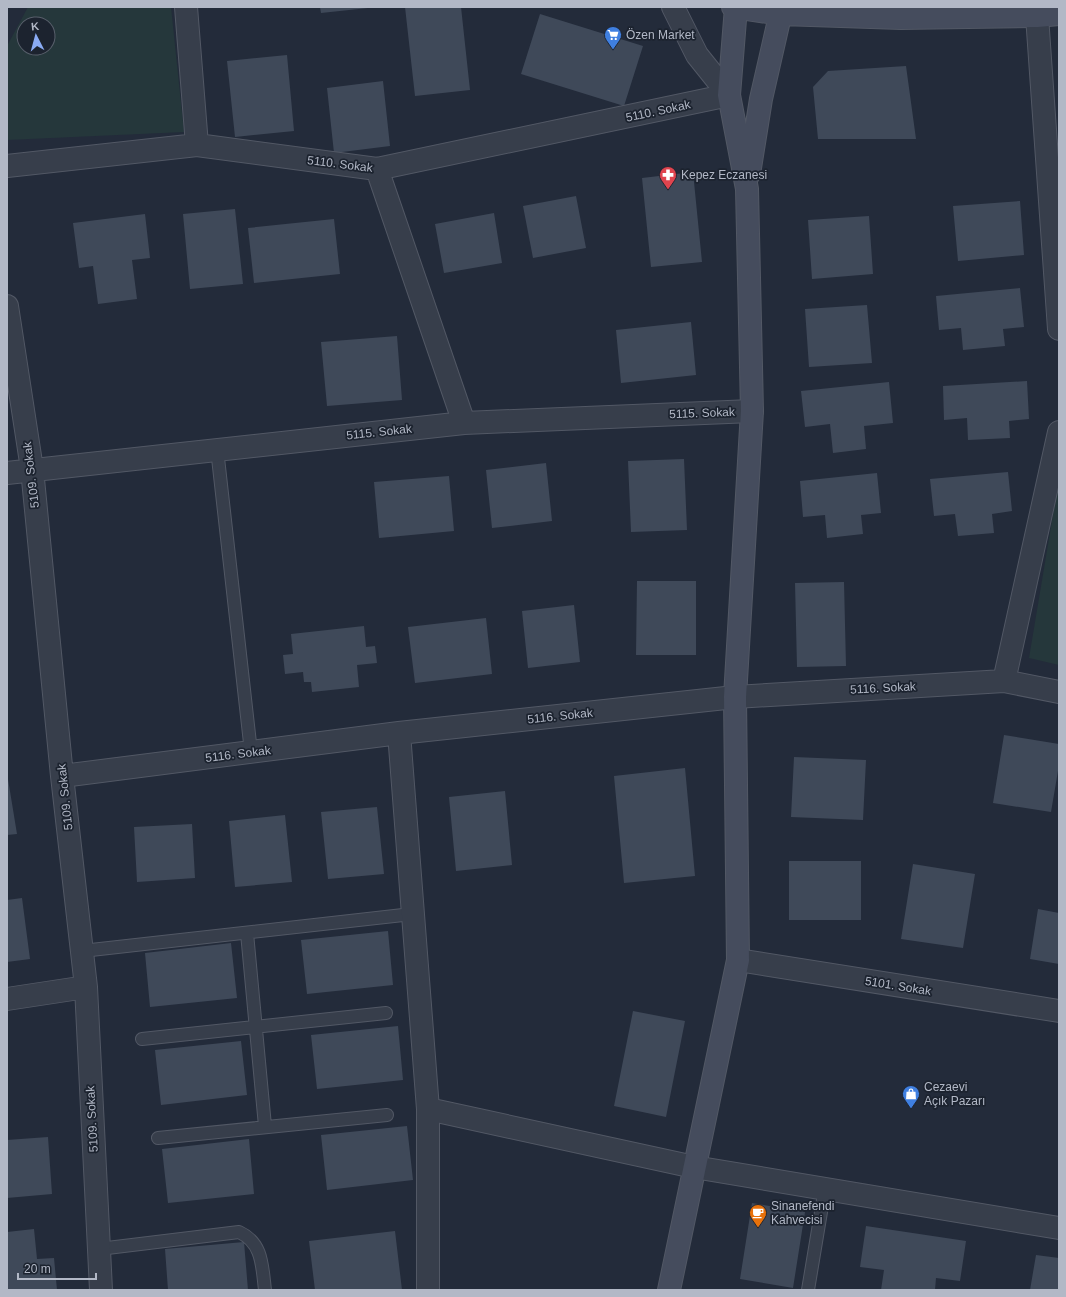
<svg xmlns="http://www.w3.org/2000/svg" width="1066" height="1297" font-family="Arial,sans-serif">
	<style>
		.green { fill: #25373b; fill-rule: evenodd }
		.building { fill: #3f4959 }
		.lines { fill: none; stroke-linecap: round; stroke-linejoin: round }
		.lane-casing { stroke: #525865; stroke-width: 14 }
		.street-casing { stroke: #525865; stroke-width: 24 }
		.secondary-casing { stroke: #525865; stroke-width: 24 }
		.lane { stroke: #373e4b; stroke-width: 12 }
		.street { stroke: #373e4b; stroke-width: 22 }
		.secondary { stroke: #454c5d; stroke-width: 22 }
		.labels { text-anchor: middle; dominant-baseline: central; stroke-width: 3.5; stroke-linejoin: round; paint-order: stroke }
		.poi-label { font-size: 12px; fill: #b2b8c6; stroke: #1c232f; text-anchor: start }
		.street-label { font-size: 12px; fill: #b2b8c6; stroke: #1c232f }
	</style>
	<rect width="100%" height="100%" fill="#232b3a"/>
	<path class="green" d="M28,7H171L184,132L7,140V46ZM24,24H48V48H24Z
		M1059,479V665L1029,658Z"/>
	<path class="building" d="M320,7H368V8L321,13Z
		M405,7H461L470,90L415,96Z
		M540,14L643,46L624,106L521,74Z
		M287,55L294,131L235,137L227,61Z
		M906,66L916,139H818L813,87L828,71Z
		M383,81L390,146L334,153L327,88Z
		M693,172L702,262L651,267L642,178Z
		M576,196L586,248L533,258L523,206Z
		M1020,201L1024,255L958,261L953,206Z
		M235,209L243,284L190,289L183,214Z
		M494,213L502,263L444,273L435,224Z
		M145,214L150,258L132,260L137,299L98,304L93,266L79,268L73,223Z
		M869,216L873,274L812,279L808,220Z
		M334,219L340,274L254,283L248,228Z
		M1020,288L1024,327L1003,329L1005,346L963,350L961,328L939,330L936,296Z
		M867,305L872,363L809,367L805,309Z
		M691,322L696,375L621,383L616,330Z
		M397,336L402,400L327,406L321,342Z
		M1027,381L1029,419L1009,421L1010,438L968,440L967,418L944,420L943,386Z
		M889,382L893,423L864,426L866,449L833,453L830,424L805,427L801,391Z
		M684,459L687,530L631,532L628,461Z
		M546,463L552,521L492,528L486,470Z
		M1008,472L1012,511L992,514L994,533L958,536L955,514L934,516L930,479Z
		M877,473L881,513L861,515L863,534L827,538L825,515L803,517L800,481Z
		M449,476L454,531L379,538L374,482Z
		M637,581H696V655H636Z
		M844,582L846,666L797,667L795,583Z
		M574,605L580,662L528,668L522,611Z
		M486,618L492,674L415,683L408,627Z
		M364,626L366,647L375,646L377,663L357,665L359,687L312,692L311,682H304L303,672L285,674L283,655L293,654L291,634Z
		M1004,735L1059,744V765L1051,812L993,803Z
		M794,757L866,760L863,820L791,817Z
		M685,768L695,876L624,883L614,776Z
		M8,779L17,834L7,835V780Z
		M505,791L512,865L456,871L449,797Z
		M377,807L384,874L328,879L321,812Z
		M285,815L292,882L235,887L229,821Z
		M192,824L195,878L137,882L134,827Z
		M789,861H861V920H789Z
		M913,864L975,874L963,948L901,939Z
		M22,898L30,959L7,962V900Z
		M1038,909L1059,913V964L1030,959Z
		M388,931L393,985L307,994L301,940Z
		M231,943L237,998L150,1007L145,953Z
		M633,1011L685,1021L666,1117L614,1106Z
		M398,1026L403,1080L317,1089L311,1035Z
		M241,1041L247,1095L161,1105L155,1050Z
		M407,1126L413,1180L327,1190L321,1135Z
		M48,1137L52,1194L7,1198V1140Z
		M249,1139L254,1194L168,1203L162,1149Z
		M752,1203L805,1212L793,1288L740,1279Z
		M866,1226L966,1241L960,1281L936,1278L935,1290H881L884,1270L860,1267Z
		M34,1229L37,1259L54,1258L57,1290H7V1232Z
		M395,1231L402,1290H315L309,1241Z
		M244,1242L248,1290H168L165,1249Z
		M1036,1255L1059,1258V1290H1030Z"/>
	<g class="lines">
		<defs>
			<path id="lane" d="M217,449L251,752
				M247,933L265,1126
				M82,951L412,914
				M142,1039L386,1013
				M158,1138L387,1115
				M99,1249L239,1232C263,1243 262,1266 265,1290
				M808,1290L825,1188"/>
			<path id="street" d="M186,7L197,145
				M1037,16L1059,329
				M7,166L197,145L377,169L729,95L697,55L673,7
				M377,169L464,423
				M7,306L32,469L62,776L86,987L101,1290
				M7,473L464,423L752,411
				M1004,681L1059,432
				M399,733L428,1109V1290
				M62,776L399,733L735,697L1004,681L1059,692
				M738,960L1059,1011
				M7,999L86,987
				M428,1109L694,1167L1059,1228"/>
			<path id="secondary" d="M733,7L781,14L901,18L1037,16L1059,14
				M749,174L761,99L782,7
				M669,1290L738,960L735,697L752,411L747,189L729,95L736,7"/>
		</defs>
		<use href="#lane" class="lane-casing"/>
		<use href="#street" class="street-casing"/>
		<use href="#secondary" class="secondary-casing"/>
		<use href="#lane" class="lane"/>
		<use href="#street" class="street"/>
		<use href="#secondary" class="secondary"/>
	</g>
	<defs>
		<symbol id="supermarket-pin" viewBox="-11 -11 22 30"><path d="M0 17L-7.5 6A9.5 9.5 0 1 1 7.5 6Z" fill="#3f7fe0" stroke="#1c232f"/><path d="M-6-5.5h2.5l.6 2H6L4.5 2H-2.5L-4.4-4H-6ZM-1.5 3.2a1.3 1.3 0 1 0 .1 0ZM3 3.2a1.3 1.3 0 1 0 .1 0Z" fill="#fff"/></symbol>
		<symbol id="pharmacy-pin" viewBox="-11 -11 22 30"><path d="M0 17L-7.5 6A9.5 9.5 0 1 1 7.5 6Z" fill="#e0444e" stroke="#1c232f"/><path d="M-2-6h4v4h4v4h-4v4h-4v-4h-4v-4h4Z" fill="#fff"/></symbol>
		<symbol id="shop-pin" viewBox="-11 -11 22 30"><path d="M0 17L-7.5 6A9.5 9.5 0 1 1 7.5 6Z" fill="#3f7fe0" stroke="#1c232f"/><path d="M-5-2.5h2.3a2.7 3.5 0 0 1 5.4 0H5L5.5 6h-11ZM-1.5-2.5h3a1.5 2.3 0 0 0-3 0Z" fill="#fff"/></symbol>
		<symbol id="cafe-pin" viewBox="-11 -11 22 30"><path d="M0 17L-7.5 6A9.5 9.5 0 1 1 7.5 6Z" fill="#e8710a" stroke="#1c232f"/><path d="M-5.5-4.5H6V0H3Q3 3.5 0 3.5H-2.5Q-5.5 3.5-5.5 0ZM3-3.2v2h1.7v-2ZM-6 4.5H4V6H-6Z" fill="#fff"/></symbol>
	</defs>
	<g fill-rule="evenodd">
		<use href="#supermarket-pin" x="603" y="25" width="20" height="27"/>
		<use href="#pharmacy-pin" x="658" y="165" width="20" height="27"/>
		<use href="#shop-pin" x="901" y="1084" width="20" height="27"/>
		<use href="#cafe-pin" x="748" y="1203" width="20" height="27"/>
	</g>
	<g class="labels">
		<g class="poi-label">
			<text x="626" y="35">Özen Market</text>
			<text x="681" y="175">Kepez Eczanesi</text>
			<text x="924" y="1087">Cezaevi<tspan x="924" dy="14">Açık Pazarı</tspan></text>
			<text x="771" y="1206">Sinanefendi<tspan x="771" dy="14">Kahvecisi</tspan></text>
		</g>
		<g class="street-label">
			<text transform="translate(658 111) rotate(-12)">5110. Sokak</text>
			<text transform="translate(340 164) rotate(7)">5110. Sokak</text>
			<text transform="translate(702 413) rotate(-2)">5115. Sokak</text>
			<text transform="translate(379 432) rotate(-6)">5115. Sokak</text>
			<text transform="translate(31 475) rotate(-97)">5109. Sokak</text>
			<text transform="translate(883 688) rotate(-3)">5116. Sokak</text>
			<text transform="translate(560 716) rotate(-6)">5116. Sokak</text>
			<text transform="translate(238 754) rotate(-7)">5116. Sokak</text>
			<text transform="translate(65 797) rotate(-96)">5109. Sokak</text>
			<text transform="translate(898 986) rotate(9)">5101. Sokak</text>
			<text transform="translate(92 1119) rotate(-93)">5109. Sokak</text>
		</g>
	</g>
	<rect width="1066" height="1297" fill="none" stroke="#b2b8c6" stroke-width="16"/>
	<g transform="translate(36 36) rotate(354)"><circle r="19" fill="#1c232f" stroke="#585f6b"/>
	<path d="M0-3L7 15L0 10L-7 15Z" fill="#8aabf4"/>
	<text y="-6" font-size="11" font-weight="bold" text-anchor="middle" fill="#b2b8c6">K</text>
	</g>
	<path d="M18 1273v6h78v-6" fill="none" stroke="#b2b8c6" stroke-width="2"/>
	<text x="24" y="1273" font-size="12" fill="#b2b8c6" stroke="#1c232f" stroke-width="3" paint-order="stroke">20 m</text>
</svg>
